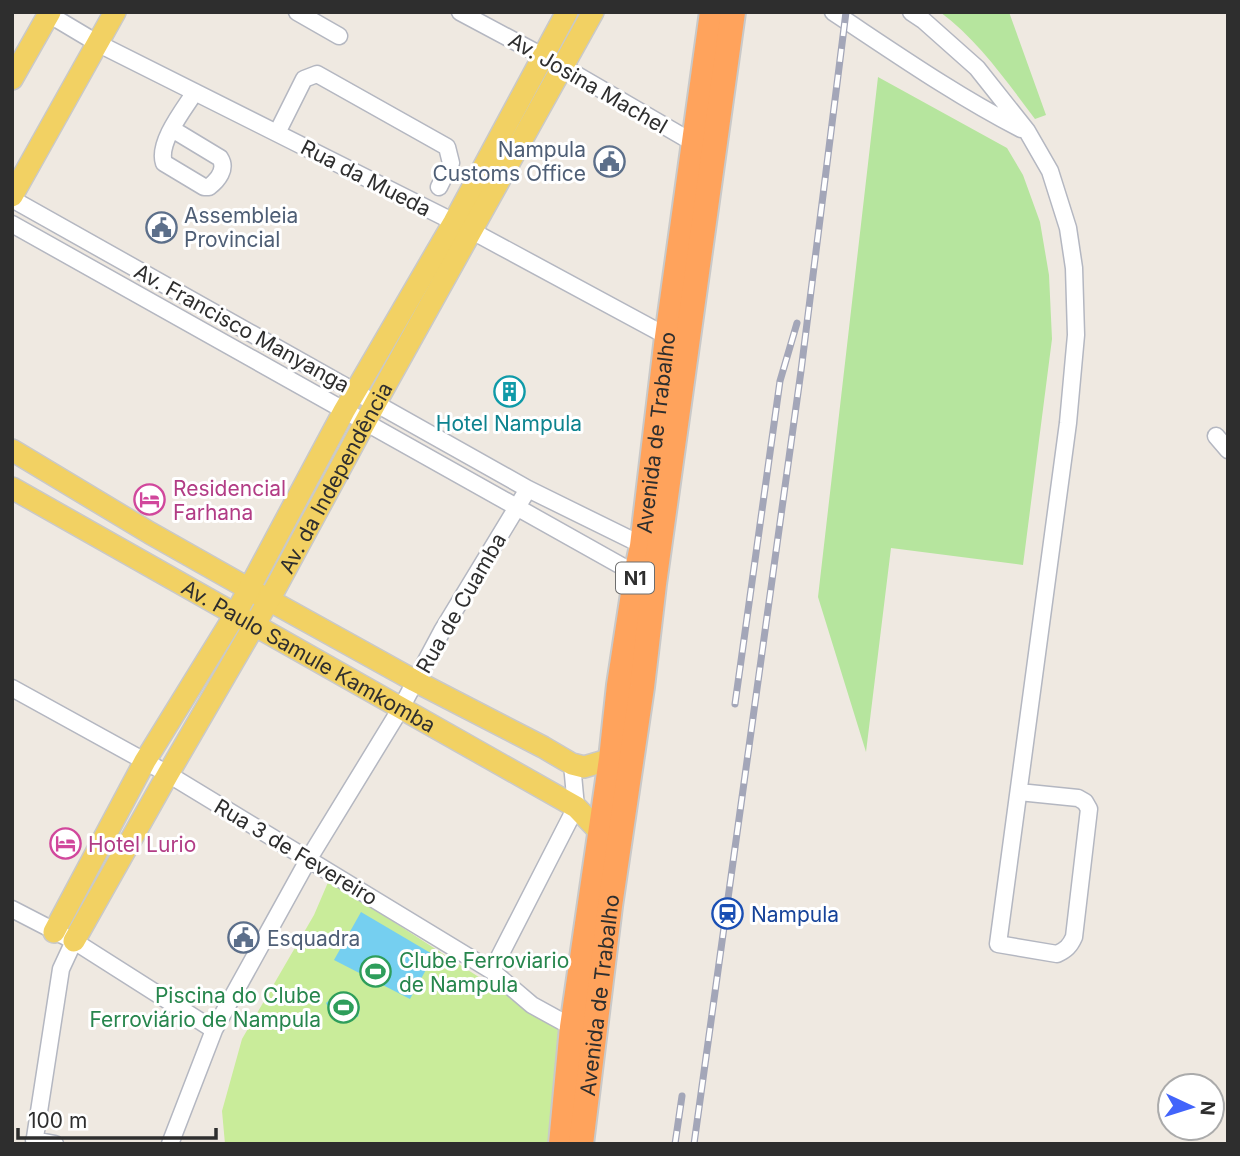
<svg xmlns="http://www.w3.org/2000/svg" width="1240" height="1156" font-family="Inter,sans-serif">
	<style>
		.green { fill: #b6e59e }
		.pitch { fill: #c9ec9a }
		.water { fill: #75cff0 }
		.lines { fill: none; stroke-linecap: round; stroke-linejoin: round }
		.minor-casing { stroke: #b4b7c1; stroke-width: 19 }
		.major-casing { stroke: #c9c9c9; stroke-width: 24 }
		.highway-casing { stroke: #c9c9c9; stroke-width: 28 }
		.minor { stroke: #fff; stroke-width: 16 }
		.major { stroke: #f2d163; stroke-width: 21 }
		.highway { stroke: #ffa35c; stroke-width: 24 }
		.rail-casing { stroke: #a3a6b8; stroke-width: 7 }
		.rail { stroke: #fff; stroke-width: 4.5; stroke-dasharray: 13; stroke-linecap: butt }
		.labels { text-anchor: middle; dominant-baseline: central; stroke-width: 6; stroke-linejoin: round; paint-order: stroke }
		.shield { fill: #fff; stroke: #6d6d6d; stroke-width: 2 }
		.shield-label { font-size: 19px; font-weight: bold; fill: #2e2e2e }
		.street-label { font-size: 21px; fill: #2e2e2e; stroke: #fff }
		.service-label { font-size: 21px; fill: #4e5e75; stroke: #fff; text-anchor: start }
		.culture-label { font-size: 21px; fill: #0d838f; stroke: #fff }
		.hotel-label { font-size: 21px; fill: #b23c85; stroke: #fff; text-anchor: start }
		.transit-label { font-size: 21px; fill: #164399; stroke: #fff; text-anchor: start }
		.leisure-label { font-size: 21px; fill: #27864d; stroke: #fff; text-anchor: start }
	</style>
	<rect width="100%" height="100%" fill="#efe9e1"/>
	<path class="green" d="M940,12H1009L1046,115L1035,119C1007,82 978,40 940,12Z
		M878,77L1007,148L1023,175L1040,222L1049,275L1052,339L1023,565L891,548L866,752L818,597Z"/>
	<path class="pitch" d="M329,880L559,1029L548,1144H225L222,1111L242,1039L314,915Z"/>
	<path class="water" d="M361,912L434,955L410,999L334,960Z
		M333,997L360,1006L358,1017L341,1009H329L326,1003Z"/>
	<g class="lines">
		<defs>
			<path id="minor" d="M45,12L97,43L472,231L672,339
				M297,12L339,36
				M460,12L563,67L699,146
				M833,12C895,53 955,95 1021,129
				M911,12L923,20L977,68L1027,131L1050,171L1068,228L1074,268L1076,335L1068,423L998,944L1057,954C1066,950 1070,946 1074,937L1089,809L1085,802L1078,798L1019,792
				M172,129L220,158C227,169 218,180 209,187H204L164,163C157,143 184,109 195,92
				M277,133L304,79L317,74L447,147L451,163L439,187
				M12,199L528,489L648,548
				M12,224L643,578
				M1216,436L1228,450
				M12,688L168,774L492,971L532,1005L572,1027
				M12,909L74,941L214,1030
				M492,971L576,807L572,764
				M34,1140L55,1144
				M34,1144L61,969L74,941
				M170,1144L214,1030L308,860L401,708L442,631L528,489"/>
			<g id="major">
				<path d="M12,79L50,12"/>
				<path d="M12,196L115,12"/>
				<path d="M12,450L150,533L249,589L415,681L543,747L572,764L584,767L611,759"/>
				<path id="s1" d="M12,488L576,807L600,832"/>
				<path d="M54,932L145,761L235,615L344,411L454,222L567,12"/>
				<path id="s2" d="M74,941L168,774L269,600L375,404L593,12"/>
			</g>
			<g id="highway">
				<path id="s3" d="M561,1144L572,1027L611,759L619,685L636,574L642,546L667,337L712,12"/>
				<path id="s4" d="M581,1144L610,906L642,687L654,584L733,12"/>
			</g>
		</defs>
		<use href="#minor" class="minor-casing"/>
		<use href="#major" class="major-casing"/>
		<use href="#highway" class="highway-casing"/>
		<use href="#minor" class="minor"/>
		<use href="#major" class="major"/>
		<use href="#highway" class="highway"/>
		<defs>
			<path id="rail" d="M735,704L780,381L797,323
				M675,1144L682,1096
				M694,1144L801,371L846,12"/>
		</defs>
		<use href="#rail" class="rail-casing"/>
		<use href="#rail" class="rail"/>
	</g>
	<defs>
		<symbol id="civic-ring" viewBox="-11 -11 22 22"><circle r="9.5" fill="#fff" stroke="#5c6f8a" stroke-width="1.5"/><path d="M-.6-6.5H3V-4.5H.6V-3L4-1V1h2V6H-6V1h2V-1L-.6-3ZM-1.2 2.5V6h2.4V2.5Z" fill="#5c6f8a"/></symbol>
		<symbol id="building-ring" viewBox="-11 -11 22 22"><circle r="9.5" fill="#fff" stroke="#0f9aa8" stroke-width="1.5"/><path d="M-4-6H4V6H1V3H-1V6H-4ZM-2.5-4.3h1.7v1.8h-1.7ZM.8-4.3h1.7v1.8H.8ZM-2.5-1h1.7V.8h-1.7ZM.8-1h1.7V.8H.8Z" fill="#0f9aa8"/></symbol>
		<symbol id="hotel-ring" viewBox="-11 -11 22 22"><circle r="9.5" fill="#fff" stroke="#d1479c" stroke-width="1.5"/><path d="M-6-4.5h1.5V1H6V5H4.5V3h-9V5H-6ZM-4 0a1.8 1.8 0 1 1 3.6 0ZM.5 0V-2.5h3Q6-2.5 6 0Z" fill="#d1479c"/></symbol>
		<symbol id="station-ring" viewBox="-11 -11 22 22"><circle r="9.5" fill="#fff" stroke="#1a4fb4" stroke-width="1.5"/><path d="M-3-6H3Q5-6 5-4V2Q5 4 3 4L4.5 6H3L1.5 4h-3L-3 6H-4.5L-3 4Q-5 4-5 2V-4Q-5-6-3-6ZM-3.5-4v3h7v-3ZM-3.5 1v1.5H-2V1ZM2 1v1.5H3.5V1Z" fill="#1a4fb4"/></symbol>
		<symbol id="stadium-ring" viewBox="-11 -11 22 22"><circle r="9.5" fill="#fff" stroke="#2e9e5b" stroke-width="1.5"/><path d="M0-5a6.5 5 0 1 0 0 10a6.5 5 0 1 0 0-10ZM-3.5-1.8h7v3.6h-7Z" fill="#2e9e5b"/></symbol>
	</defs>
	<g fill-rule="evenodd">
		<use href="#civic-ring" x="592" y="144" width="35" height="35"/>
		<use href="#civic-ring" x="144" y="210" width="35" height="35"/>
		<use href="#building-ring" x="492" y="374" width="35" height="35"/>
		<use href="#hotel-ring" x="132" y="482" width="35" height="35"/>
		<use href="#hotel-ring" x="48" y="826" width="35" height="35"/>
		<use href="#station-ring" x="710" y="896" width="35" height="35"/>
		<use href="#civic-ring" x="226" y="920" width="35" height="35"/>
		<use href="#stadium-ring" x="358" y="954" width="35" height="35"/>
		<use href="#stadium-ring" x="326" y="990" width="35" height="35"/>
	</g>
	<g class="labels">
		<rect class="shield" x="616" y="562.5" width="38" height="31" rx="5"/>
		<g class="shield-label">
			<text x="635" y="578">N1</text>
		</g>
		<g class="street-label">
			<text transform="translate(588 83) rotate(30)">Av. Josina Machel</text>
			<text transform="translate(366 178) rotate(27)">Rua da Mueda</text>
			<text transform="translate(242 328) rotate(29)">Av. Francisco Manyanga</text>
			<text stroke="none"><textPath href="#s3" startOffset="718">Avenida de Trabalho</textPath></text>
			<text stroke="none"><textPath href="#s2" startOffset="532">Av. da Independência</textPath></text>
			<text transform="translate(461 603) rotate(-60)">Rua de Cuamba</text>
			<text stroke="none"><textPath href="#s1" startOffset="341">Av. Paulo Samule Kamkomba</textPath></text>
			<text transform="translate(296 852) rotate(31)">Rua 3 de Fevereiro</text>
			<text stroke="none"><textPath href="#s4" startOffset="150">Avenida de Trabalho</textPath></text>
		</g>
		<g class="service-label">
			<text x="586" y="149" text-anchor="end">Nampula<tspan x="586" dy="24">Customs Office</tspan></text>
			<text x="184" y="215">Assembleia<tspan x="184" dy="24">Provincial</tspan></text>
			<text x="267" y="938">Esquadra</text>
		</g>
		<g class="culture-label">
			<text x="509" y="423">Hotel Nampula</text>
		</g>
		<g class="hotel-label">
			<text x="173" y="488">Residencial<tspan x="173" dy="24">Farhana</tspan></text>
			<text x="88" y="844">Hotel Lurio</text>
		</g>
		<g class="transit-label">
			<text x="751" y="914">Nampula</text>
		</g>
		<g class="leisure-label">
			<text x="399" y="960">Clube Ferroviario<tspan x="399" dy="24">de Nampula</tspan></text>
			<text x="321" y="995" text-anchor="end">Piscina do Clube<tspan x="321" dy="24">Ferroviário de Nampula</tspan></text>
		</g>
	</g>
	<rect width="1240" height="1156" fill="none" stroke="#2e2e2e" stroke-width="28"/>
	<g transform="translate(1191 1107) rotate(94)"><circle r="33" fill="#ffffff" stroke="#ababab" stroke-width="2"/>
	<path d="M0-5L12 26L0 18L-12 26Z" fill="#4264fb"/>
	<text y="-10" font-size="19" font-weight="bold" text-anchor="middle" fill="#2e2e2e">N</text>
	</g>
	<path d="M18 1128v10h198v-10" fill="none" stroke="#2e2e2e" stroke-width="3.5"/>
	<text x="28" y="1128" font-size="21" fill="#2e2e2e" stroke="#ffffff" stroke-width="5" paint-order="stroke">100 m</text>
</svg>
